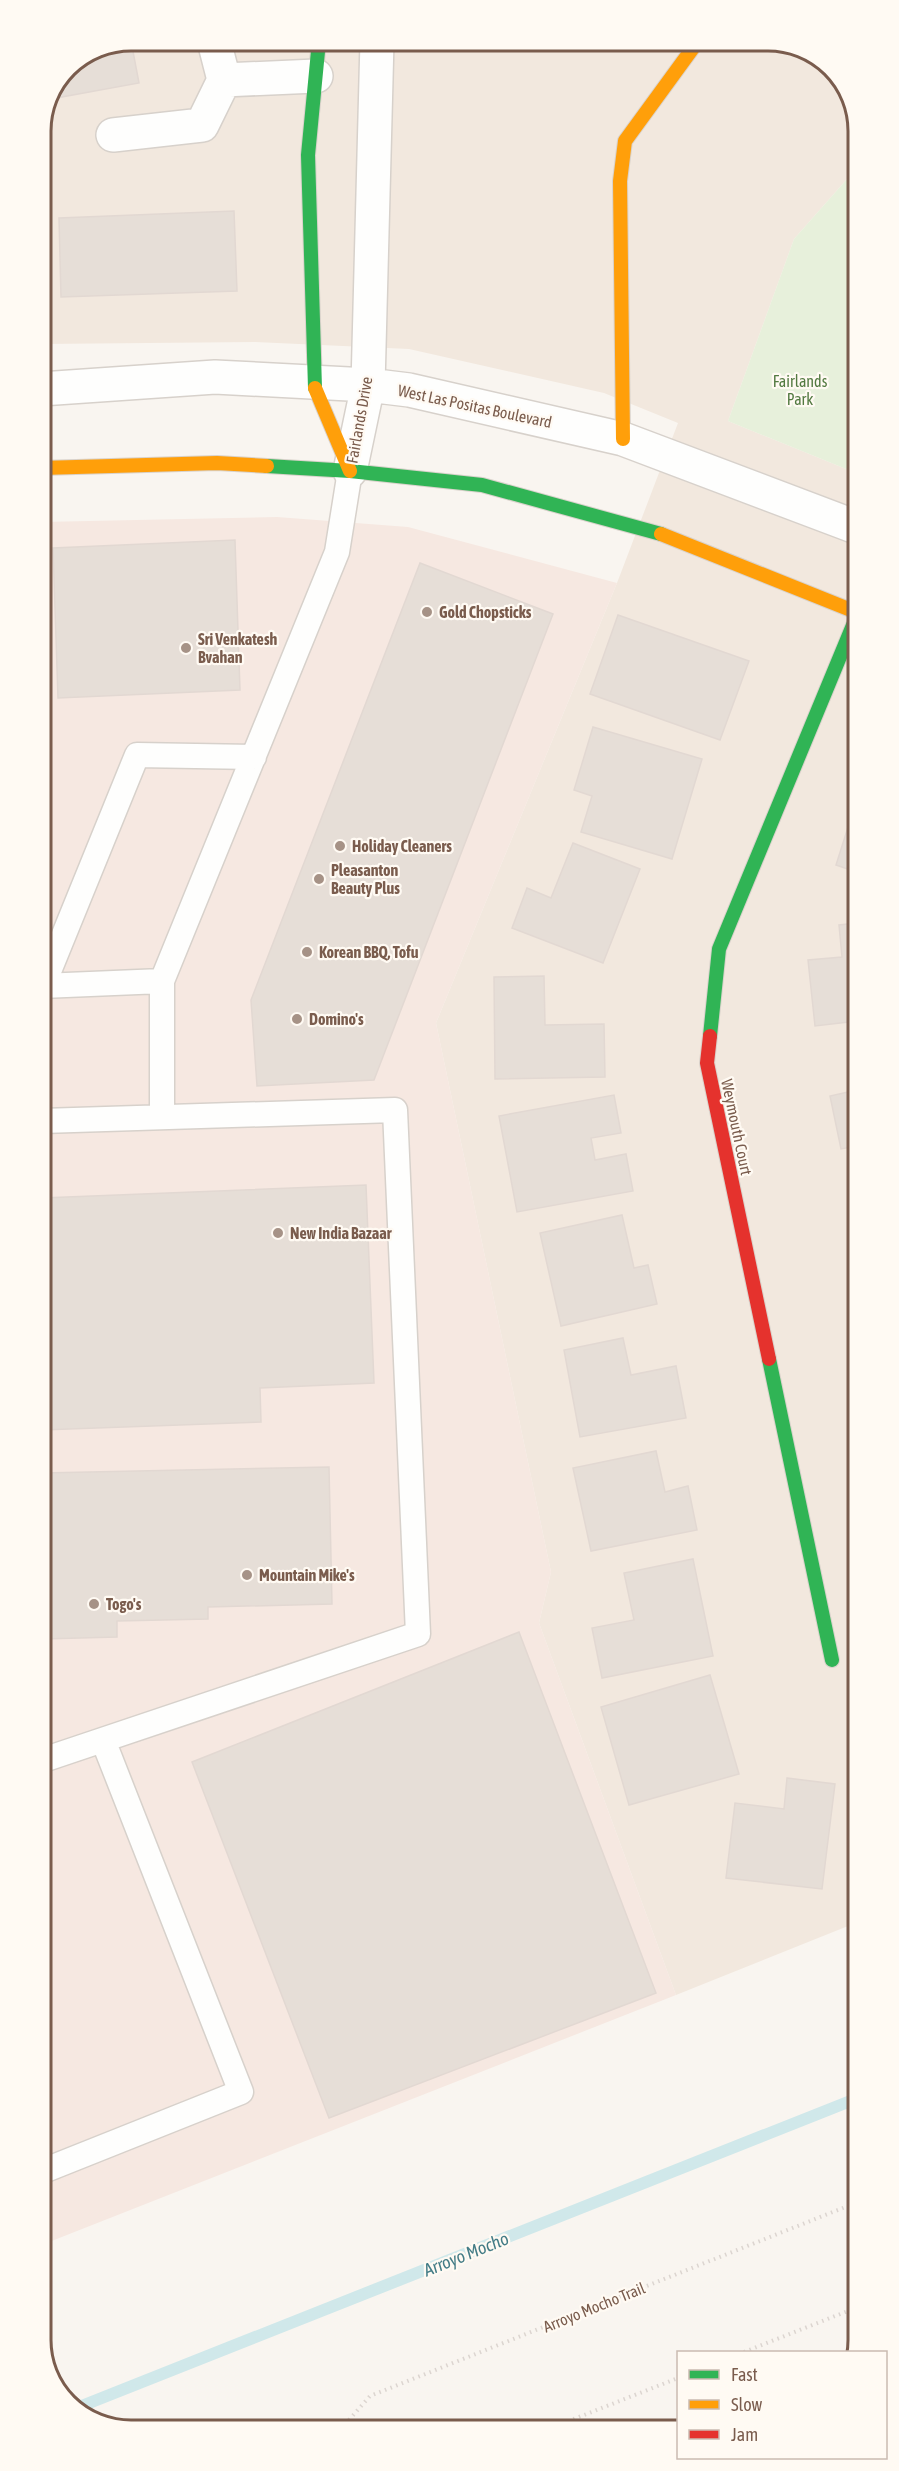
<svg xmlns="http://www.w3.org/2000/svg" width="899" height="2471" font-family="'Asap Condensed',sans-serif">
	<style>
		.residential { fill: #f2e8de }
		.commercial { fill: #f6e8e1 }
		.green { fill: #e7f0db }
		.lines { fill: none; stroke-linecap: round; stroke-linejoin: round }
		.stream { stroke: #d0e8ea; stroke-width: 12 }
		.building { fill: #e6ded7; stroke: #e2d8d2; stroke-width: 1.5 }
		.lane-casing { stroke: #d7d1cb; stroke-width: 27 }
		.street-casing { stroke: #d7d1cb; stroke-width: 36 }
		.fast-casing { stroke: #d9d2cb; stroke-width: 16 }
		.slow-casing { stroke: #d9d2cb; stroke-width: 16 }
		.jam-casing { stroke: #d9d2cb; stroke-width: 16 }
		.path { stroke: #dcd5d0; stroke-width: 4; stroke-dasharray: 1.5 4.5; stroke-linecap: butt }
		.lane { stroke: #fefefd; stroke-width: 24 }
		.street { stroke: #fefefd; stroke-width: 33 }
		.fast { stroke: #30b455; stroke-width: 14 }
		.slow { stroke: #ff9f0a; stroke-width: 14 }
		.jam { stroke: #e5322d; stroke-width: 14 }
		.poi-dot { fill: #a69286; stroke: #fffaf3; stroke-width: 2 }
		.labels { text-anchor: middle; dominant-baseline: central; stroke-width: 4.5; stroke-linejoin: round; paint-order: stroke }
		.park-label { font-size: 16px; fill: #537a41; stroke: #fffaf3 }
		.street-label { font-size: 16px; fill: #7a5c4d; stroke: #fffaf3 }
		.poi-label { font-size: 16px; font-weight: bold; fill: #7a5c4d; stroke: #fffaf3; text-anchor: start }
		.water-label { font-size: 18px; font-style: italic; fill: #437c86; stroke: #fffaf3 }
		.rim { fill: none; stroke: #7a5c4d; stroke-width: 3 }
	</style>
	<rect width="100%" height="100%" fill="#f9f5f0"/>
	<path class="residential" d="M131,41H775L823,59L855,107V170L794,239L728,421L856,473L858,1922L676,1995L539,1623L551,1572L436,1023L617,583L678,423L604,393L409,349L255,342L41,344V125L67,67Z"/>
	<path class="commercial" d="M277,517L408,527L617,583L436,1023L551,1572L539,1623L676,1995L44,2244L41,522Z"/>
	<path class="green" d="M855,170L856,473L728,421L794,239Z"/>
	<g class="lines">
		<path class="stream" d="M74,2409L858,2098"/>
	</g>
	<path class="building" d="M131,41L139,83L56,98V92L67,67Z
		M234,211L237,291L61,297L59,218Z
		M235,540L240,690L58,698L53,548Z
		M420,563L553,614L374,1080L257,1086L251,1000Z
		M618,615L749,661L720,740L590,694Z
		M593,727L702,759L672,859L581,832L592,796L574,790Z
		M856,802V872L836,865Z
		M573,843L640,869L603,963L512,928L527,888L551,898Z
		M856,923L857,1021L815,1026L808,960L842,957L839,925Z
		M544,976L545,1025L604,1024L605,1077L495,1079L494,977Z
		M857,1090V1146L841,1149L830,1096Z
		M614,1095L621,1133L591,1138L595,1160L626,1154L633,1191L517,1212L499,1116Z
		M366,1185L374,1383L260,1388L261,1422L42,1430V1198Z
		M622,1215L634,1268L648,1265L657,1304L561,1326L540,1233Z
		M623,1338L631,1375L676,1366L686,1418L580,1437L564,1350Z
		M656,1451L665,1492L688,1486L697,1530L591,1551L573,1468Z
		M329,1467L332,1604L208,1607V1619L117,1621V1637L43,1639L42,1473Z
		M693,1559L713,1656L602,1678L592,1628L634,1620L624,1573Z
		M519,1632L656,1993L329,2118L192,1762Z
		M710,1675L739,1774L629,1805L601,1707Z
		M787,1778L835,1784L822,1889L726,1878L735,1803L784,1809Z"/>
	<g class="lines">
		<defs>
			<path id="lane" d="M42,986L162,981
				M43,986L137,755L254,757
				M162,1117V981L337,552L350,471
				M42,1121L395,1110L418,1634L43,1760
				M43,2171L241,2092L103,1740"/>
			<path id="street" d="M224,80L316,76
				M113,135L202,125L224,80L214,41
				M41,389L215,377L368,385L409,390L623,439L856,527
				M350,471L368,385L377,41"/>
			<path id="fast" d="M315,388L308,155L319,41
				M267,466L350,471L482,485L661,534
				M710,1036L719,949L856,618
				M769,1359L832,1660"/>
			<path id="slow" d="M315,388L350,471
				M623,439L620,181L625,141L698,41
				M41,468L217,463L267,466
				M661,534L856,612"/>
			<path id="jam" d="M710,1036L707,1063L769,1359"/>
		</defs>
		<use href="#lane" class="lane-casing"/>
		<use href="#street" class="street-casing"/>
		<use href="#fast" class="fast-casing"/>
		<use href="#slow" class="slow-casing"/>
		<use href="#jam" class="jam-casing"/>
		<path class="path" d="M744,2352L858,2307
			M551,2428L678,2378
			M341,2429L370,2396L858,2202"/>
		<use href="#lane" class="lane"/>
		<use href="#street" class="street"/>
		<use href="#fast" class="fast"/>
		<use href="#slow" class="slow"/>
		<use href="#jam" class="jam"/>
	</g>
	<g class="poi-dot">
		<circle cx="427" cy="612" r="6"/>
		<circle cx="186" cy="648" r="6"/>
		<circle cx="340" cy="846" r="6"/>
		<circle cx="319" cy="879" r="6"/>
		<circle cx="307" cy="952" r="6"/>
		<circle cx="297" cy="1019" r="6"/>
		<circle cx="278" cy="1233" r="6"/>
		<circle cx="247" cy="1575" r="6"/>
		<circle cx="94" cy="1604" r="6"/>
	</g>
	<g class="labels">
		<g class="park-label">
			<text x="800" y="381">Fairlands<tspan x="800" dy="18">Park</tspan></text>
		</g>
		<g class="street-label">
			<text transform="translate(475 406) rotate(12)">West Las Positas Boulevard</text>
			<text transform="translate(359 420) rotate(-80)">Fairlands Drive</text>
			<text transform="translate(737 1127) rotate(78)">Weymouth Court</text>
			<text transform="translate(594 2307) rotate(-22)">Arroyo Mocho Trail</text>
		</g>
		<g class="poi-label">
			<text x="439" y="612">Gold Chopsticks</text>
			<text x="198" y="639">Sri Venkatesh<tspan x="198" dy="18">Bvahan</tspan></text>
			<text x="352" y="846">Holiday Cleaners</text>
			<text x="331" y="870">Pleasanton<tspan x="331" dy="18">Beauty Plus</tspan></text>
			<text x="319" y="952">Korean BBQ, Tofu</text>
			<text x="309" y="1019">Domino's</text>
			<text x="290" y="1233">New India Bazaar</text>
			<text x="259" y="1575">Mountain Mike's</text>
			<text x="106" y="1604">Togo's</text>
		</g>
		<g class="water-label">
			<text transform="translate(466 2254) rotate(-22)">Arroyo Mocho</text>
		</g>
	</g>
	<path d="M0 0H899V2471H0ZM131 51H768A80 80 0 0 1 848 131V2340A80 80 0 0 1 768 2420H131A80 80 0 0 1 51 2340V131A80 80 0 0 1 131 51Z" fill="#fffaf3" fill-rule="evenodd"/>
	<path class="rim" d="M131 51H768A80 80 0 0 1 848 131V2340A80 80 0 0 1 768 2420H131A80 80 0 0 1 51 2340V131A80 80 0 0 1 131 51Z"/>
	<rect x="677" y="2351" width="210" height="108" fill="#fffaf3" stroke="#cabbb1" stroke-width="1.5"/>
	<rect x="689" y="2370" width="30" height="9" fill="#30b455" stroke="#cabbb1" stroke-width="1.5"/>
	<text x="731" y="2381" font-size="18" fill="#7a5c4d">Fast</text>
	<rect x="689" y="2400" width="30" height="9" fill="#ff9f0a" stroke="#cabbb1" stroke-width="1.5"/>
	<text x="731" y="2411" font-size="18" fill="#7a5c4d">Slow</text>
	<rect x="689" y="2430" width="30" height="9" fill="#e5322d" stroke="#cabbb1" stroke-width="1.5"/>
	<text x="731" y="2441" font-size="18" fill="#7a5c4d">Jam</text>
</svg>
